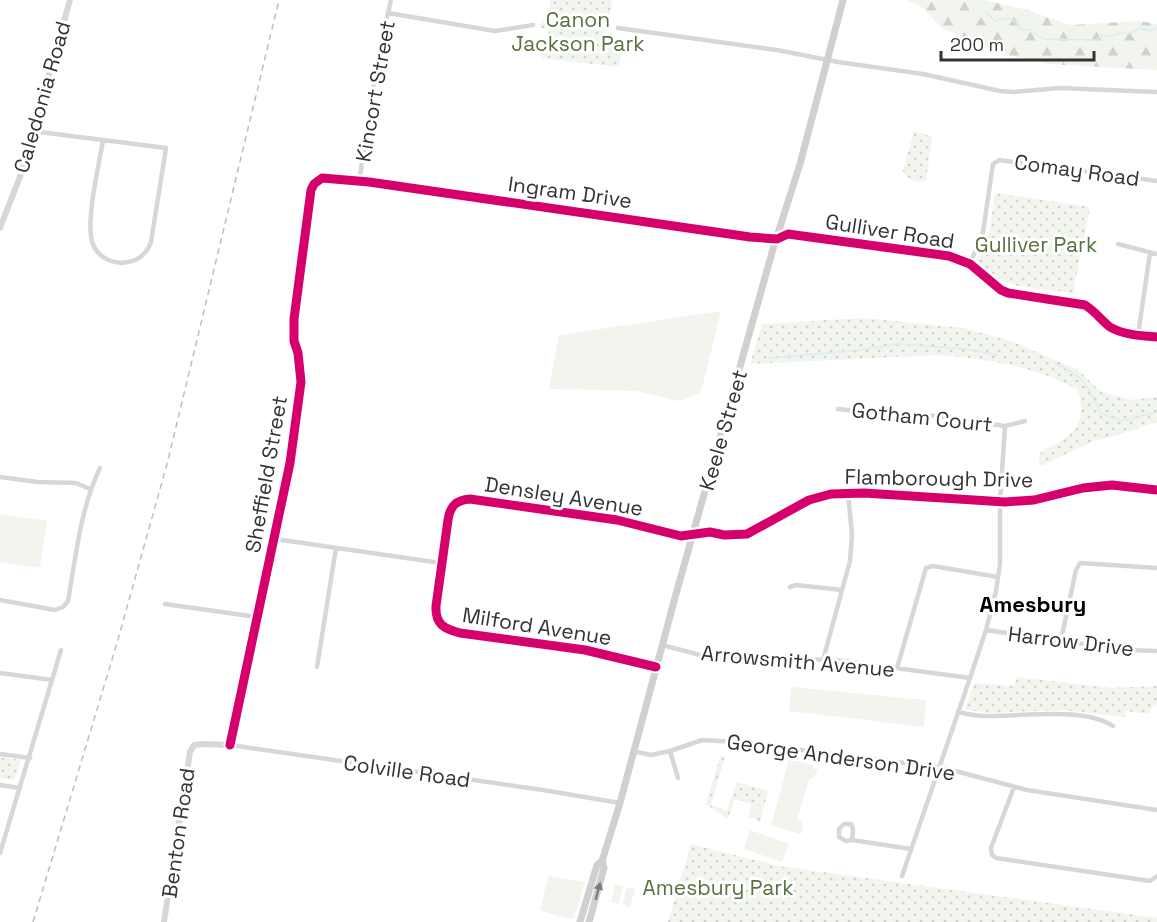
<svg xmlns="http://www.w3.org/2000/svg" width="1157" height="922" font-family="'Space Grotesk',sans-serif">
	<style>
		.grass { fill: #f2f5ed }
		.forest { fill: url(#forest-firs) }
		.park { fill: url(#park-dots) }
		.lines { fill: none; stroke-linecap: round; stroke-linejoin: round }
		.stream { stroke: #ddecf4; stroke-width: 1.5 }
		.minor { stroke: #d7d7d7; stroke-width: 4.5 }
		.tertiary { stroke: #d7d7d7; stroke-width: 6 }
		.secondary { stroke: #d0d0d0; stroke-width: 7 }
		.rail { stroke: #bebebe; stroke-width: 1.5; stroke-dasharray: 6 4.5; stroke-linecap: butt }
		.cycleway-casing { stroke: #fff; stroke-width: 13 }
		.cycleway { stroke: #d6006c; stroke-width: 9 }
		.oneway { fill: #7a7a7a }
		.labels { text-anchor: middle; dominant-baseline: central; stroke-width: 6; stroke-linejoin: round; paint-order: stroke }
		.park-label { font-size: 21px; fill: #59713e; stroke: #fff }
		.street-label { font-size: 21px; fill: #333; stroke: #fff }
		.neighbourhood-label { font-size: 22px; font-weight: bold; fill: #000; stroke: #fff }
	</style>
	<defs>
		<pattern id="forest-firs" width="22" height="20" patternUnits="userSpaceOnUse" patternTransform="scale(1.5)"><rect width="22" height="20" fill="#f2f5ed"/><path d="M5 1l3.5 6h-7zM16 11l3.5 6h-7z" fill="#d0d2cc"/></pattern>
		<pattern id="park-dots" width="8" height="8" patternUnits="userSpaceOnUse" patternTransform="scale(1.5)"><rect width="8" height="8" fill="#f2f5ed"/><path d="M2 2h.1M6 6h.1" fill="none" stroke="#d0d2cc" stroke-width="1.8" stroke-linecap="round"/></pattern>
	</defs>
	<rect width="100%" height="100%" fill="#fff"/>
	<path class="grass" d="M721,311L701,392L679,401L636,391L549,389L559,335Z
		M0,514L47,521L40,568L0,562Z
		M791,687L926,700L924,727L789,711Z
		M789,759L813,765V769H818L815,777L809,780L797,820L802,821L803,825L801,834L771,826Z
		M754,794L765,797L759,820L748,817Z
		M750,830L789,844L782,862L744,849Z
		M548,876L585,882L574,918L568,919L536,909L540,910Z
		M615,884L623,886L619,904L611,902Z
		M627,887L635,889L630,907L622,905Z"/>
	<path class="forest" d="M907,0H985L1027,10L1070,25L1140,21L1157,24V70L1047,64L1007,55L942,28L923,8Z"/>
	<path class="park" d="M550,0H612L606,36L622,42L619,67L542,58L549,30L539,27L550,14Z
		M914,131L932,137L926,181C916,183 908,180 903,171Z
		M995,193L1090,207L1073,293L1018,286L1004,282L976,261L989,235Z
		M864,318L964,328L1014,342L1078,370L1100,391L1130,400L1157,397V422L1114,436L1094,441L1043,465L1038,463L1041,452C1072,435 1088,428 1078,390C1037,366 983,358 936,355L750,364L762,324Z
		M1017,677L1110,688L1157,686V704L1152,707L1149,714L1126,711L1125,717L1063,710L987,713L965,709L974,683L1014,686Z
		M720,756L725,757L711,805L727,810L737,782L768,791L760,822L757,821L761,806L735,799L728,819L706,804Z
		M0,757L21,760L14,780L0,778Z
		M691,844L779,866L1157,918V922H668Z"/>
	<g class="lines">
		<path class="stream" d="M986,12L995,21C1007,16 1016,18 1021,30H1030L1043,39L1097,40L1101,35L1111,36L1119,33L1128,34L1140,28L1150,31L1157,27
			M770,358L851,351L901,344L965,349L998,355
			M1055,363C1087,379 1085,382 1101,413L1122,421L1157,412"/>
		<path class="minor" d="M388,13L495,31L533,25
			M618,28L777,50L838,62L923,74L1000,91L1014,92L1059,88L1157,92
			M32,131L166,148L151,242C147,253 140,260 128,262C113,265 96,257 92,241C86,218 99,166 103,140
			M359,182L378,56L391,0
			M1118,244L1157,254
			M970,264L983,232L993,164L999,160L1157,181
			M1138,335L1150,253
			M838,409L887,414L938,416L1005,426L1025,421
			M0,477L38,482L76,483L90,489
			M275,539L441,563
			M790,587L796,585L842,590
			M0,600L55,610L63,607L68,601C76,556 80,510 100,468
			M165,604L257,617
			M986,630L1125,650L1157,651
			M1061,640L1076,570L1080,563L1157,568
			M662,645L708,657L836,660L970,678
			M823,660L850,561L852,535L848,493
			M317,667L336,548
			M656,667L585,650L460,633C444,629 435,624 436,606L448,520C450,506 456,500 470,499L617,520L681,536L710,532L724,535L747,534L809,500L831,494L864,493L1005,502L1034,500L1083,488L1112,485L1157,490
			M897,668L926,568L933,566L998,577
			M0,673L52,680
			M958,712C967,714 976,716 985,716C1021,717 1084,706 1113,726
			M230,745L543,790L620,803
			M633,751L651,755L670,751L702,740L738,742L944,768L1027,790L1157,810
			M670,751L678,778
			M0,754L30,758
			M0,785L20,788
			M1014,787L991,848L992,855L996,858L1150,881L1157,876
			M852,840L846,841L839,837V829L844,824H851L853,829L852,840L911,849
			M0,853L61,650
			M902,876L970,678L986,630L996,591L1000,564V502L1005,426"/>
		<path class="tertiary" d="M0,228L21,174L70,0
			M164,922L190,752L194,745L203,744L230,745L290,463L301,382L298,353L294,341V319L311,190C313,186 315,181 320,179C330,175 358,181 369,182L750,237L777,239L788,234L949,256L970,264L1001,290L1008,293L1085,305C1095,311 1101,320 1110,327C1123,335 1143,336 1157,337"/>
		<path class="secondary" d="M580,922L597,865L602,861
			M589,922L604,868L602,861L620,803L676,594L773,249L800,164L843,0"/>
		<path class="rail" d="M33,922L117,643L167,464L279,0"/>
		<defs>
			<path id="cycleway" d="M656,667L585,650L460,633C444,629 435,624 436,606L448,520C450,506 456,500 470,499L617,520L681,536L710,532L724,535L747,534L809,500L831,494L864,493L1005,502L1034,500L1083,488L1112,485L1157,490
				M230,745L290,463L301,382L298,353L294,341V319L311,190L314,184L322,178L369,182L750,237L777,239L788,234L949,256L970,264L1001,290L1008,293L1085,305C1095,311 1101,320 1110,327C1123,335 1143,336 1157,337"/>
		</defs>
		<use href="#cycleway" class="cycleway-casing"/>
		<use href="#cycleway" class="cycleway"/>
	</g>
	<defs><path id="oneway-solid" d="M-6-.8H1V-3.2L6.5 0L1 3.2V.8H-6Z" transform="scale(1.5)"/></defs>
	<use class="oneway" href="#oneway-solid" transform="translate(598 891) rotate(-75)"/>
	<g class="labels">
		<g class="park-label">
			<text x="578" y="19">Canon<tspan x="578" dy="24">Jackson Park</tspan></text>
			<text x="1036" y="244">Gulliver Park</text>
			<text x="718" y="887">Amesbury Park</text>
		</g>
		<g class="street-label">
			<text transform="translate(375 91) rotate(-80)">Kincort Street</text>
			<text transform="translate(42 97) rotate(-74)">Caledonia Road</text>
			<text transform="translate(1077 170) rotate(8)">Comay Road</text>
			<text transform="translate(570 192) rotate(8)">Ingram Drive</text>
			<text transform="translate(890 231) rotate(9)">Gulliver Road</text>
			<text transform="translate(922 417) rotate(6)">Gotham Court</text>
			<text transform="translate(723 430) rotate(-74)">Keele Street</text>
			<text transform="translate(266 474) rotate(-80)">Sheffield Street</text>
			<text transform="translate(939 478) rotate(1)">Flamborough Drive</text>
			<text transform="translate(564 496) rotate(9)">Densley Avenue</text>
			<text transform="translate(537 626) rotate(9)">Milford Avenue</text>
			<text transform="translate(1071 641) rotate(7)">Harrow Drive</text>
			<text transform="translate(798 661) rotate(5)">Arrowsmith Avenue</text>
			<text transform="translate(841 757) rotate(8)">George Anderson Drive</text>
			<text transform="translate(407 771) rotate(8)">Colville Road</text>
			<text transform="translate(178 833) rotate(-82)">Benton Road</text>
		</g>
		<g class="neighbourhood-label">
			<text x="1033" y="604">Amesbury</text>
		</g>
	</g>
	<path d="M941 51v9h153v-9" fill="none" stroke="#333333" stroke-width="3"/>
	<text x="950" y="51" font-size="18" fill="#333333" stroke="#ffffff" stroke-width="4.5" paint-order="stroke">200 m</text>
</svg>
